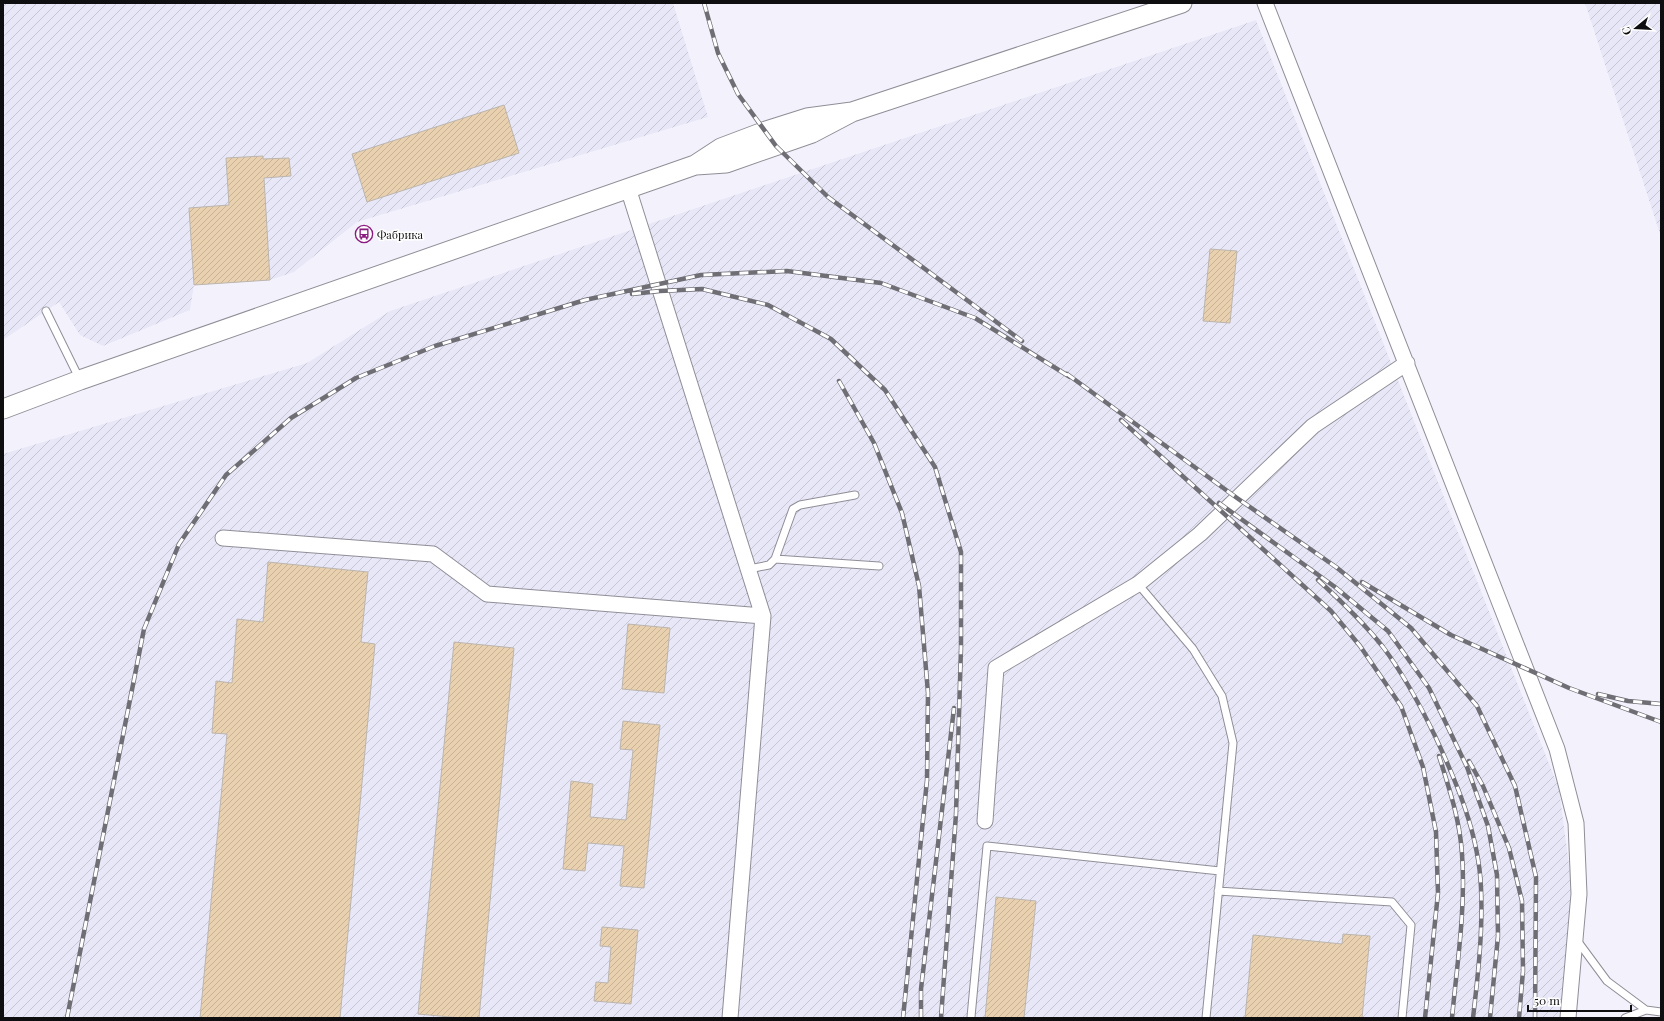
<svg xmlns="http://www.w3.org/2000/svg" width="1664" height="1021" font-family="'Playfair Display',serif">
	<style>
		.industrial { fill: url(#industrial-furrows) }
		.building { fill: url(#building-hatch); stroke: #bbb5ae }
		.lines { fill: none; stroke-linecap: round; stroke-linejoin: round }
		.service-casing { stroke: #8f8e97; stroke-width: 9 }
		.minor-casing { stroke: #8f8e97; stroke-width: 17 }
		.tertiary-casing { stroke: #8f8e97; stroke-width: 21 }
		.service { stroke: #fff; stroke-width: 7 }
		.minor { stroke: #fff; stroke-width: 15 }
		.tertiary { stroke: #fff; stroke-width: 19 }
		.rail-casing { stroke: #6e6e74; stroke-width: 4.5 }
		.rail { stroke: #fff; stroke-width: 3; stroke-dasharray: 9; stroke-linecap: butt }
		.labels { text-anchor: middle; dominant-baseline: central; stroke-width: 3; stroke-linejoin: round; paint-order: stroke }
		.poi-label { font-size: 11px; fill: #0e0e11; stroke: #fff; text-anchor: start }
	</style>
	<defs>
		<pattern id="industrial-furrows" width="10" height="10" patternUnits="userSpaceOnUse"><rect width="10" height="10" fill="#e8e7f8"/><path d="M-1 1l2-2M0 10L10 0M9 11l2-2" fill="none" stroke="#c6c5d4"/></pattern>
		<pattern id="building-hatch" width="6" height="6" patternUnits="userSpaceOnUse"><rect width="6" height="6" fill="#e9d1b0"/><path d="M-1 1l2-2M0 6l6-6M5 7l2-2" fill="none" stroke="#c7b296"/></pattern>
	</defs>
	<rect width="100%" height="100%" fill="#f3f2fc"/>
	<path class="industrial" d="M3,3H673L708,117L357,222L294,272L270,280L194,285L190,310L103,346L80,335L59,302L3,340Z
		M1585,3H1661V237Z
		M1256,20L1559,789L1573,895L1560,1018H3V454L307,363L390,311Z"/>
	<path class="building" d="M504,105L519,153L367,202L352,154Z
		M263,156V159L289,158L291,176L264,178L270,280L194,285L189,208L229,205L226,158Z
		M1210,249L1237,251L1230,323L1203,321Z
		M268,562L368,572L361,642L375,644L340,1018H200L227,734L212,733L216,681L232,683L237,619L263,622Z
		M628,624L670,628L664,693L622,689Z
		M454,642L514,648L479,1018H461L418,1014Z
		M623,721L660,725L644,888L620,886L624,846L588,843L585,871L563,869L571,781L593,784L590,817L626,820L633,750L620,749Z
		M996,897L1036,901L1024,1018H985Z
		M602,927L638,930L631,1004L594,1001L596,982L608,983L611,947L600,946Z
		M1343,934L1370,936L1362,1018H1245L1253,935L1342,944Z"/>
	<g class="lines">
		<defs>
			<path id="service" d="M46,311L80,380
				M775,559L879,566
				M749,569L769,565L775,559L793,509L800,505L855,495
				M1138,584L1193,649L1222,696L1233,743L1206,1018
				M1218,891L1392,902L1411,925L1402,1018
				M1576,939L1607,981L1646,1010
				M971,1017L987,846L1220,871
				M1625,1018L1646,1010L1661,1012"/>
			<path id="minor" d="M1265,3L1557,749L1576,823L1579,894L1568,1018
				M628,188L763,616L730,1018
				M223,538L433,554L487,594L763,616
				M985,821L996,668L1138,584L1200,534L1313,426L1407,363"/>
			<path id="tertiary" d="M696,165L726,163L812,133L852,112L1182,3
				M3,409L80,380L695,165L721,148L766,131L807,118L852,112"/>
		</defs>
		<use href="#service" class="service-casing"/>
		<use href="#minor" class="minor-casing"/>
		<use href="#tertiary" class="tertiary-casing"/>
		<use href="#service" class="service"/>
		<use href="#minor" class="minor"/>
		<use href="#tertiary" class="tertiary"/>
		<defs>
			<path id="rail" d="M704,3L718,53L738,94L776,146L828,197L1022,341
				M632,294L660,291L702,289L768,305L831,339L885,390L935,467L961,552V648L956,814L941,1018
				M1067,374L1237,498L1336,567L1411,628L1477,706L1515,786L1536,877L1535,1018
				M839,381L874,443L902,513L919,586L928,693L927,780L903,1018
				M1121,420L1331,611L1360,646L1401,706L1423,767L1436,832L1438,893L1425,1018
				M1219,503L1335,587L1388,631L1429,688L1467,767L1488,826L1497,875L1498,936L1490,1018
				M1318,580C1341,601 1364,623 1383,647C1404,675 1420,705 1435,736C1457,783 1479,835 1481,888C1483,932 1478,975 1473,1018
				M1362,582L1451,635L1569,688L1661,722
				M1598,694L1628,701L1661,704
				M1439,756C1449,788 1460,820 1462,854C1466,908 1457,964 1452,1018
				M1469,761L1483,786L1509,848L1522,901L1523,971L1519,1018
				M67,1018L144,629L179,544L226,475L291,418L356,378L435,346L585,300L701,275L787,271L881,283L975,318L1070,377
				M921,1018V989L954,708"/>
		</defs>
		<use href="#rail" class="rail-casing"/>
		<use href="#rail" class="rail"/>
	</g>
	<defs>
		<symbol id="bus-ring" viewBox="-11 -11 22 22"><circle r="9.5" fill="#fff" stroke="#8a1b7f" stroke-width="1.5"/><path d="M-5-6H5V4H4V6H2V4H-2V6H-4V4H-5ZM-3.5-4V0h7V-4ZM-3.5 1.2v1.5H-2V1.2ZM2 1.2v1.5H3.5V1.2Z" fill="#8a1b7f"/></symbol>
	</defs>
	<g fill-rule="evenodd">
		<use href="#bus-ring" x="354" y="224" width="20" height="20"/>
	</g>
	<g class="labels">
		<g class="poi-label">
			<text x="377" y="234">Фабрика</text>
		</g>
	</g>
	<rect width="1664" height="1021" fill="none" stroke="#0e0e11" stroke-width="8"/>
	<g transform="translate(1636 28) rotate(252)" stroke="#ffffff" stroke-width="3" paint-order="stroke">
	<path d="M0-3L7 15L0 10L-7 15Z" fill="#0e0e11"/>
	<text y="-6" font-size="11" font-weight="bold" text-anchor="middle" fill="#0e0e11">С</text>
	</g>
	<path d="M1528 1005v6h103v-6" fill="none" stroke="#0e0e11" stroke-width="2"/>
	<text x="1534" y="1005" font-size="12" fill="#0e0e11" stroke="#ffffff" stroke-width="3" paint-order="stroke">50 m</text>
</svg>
